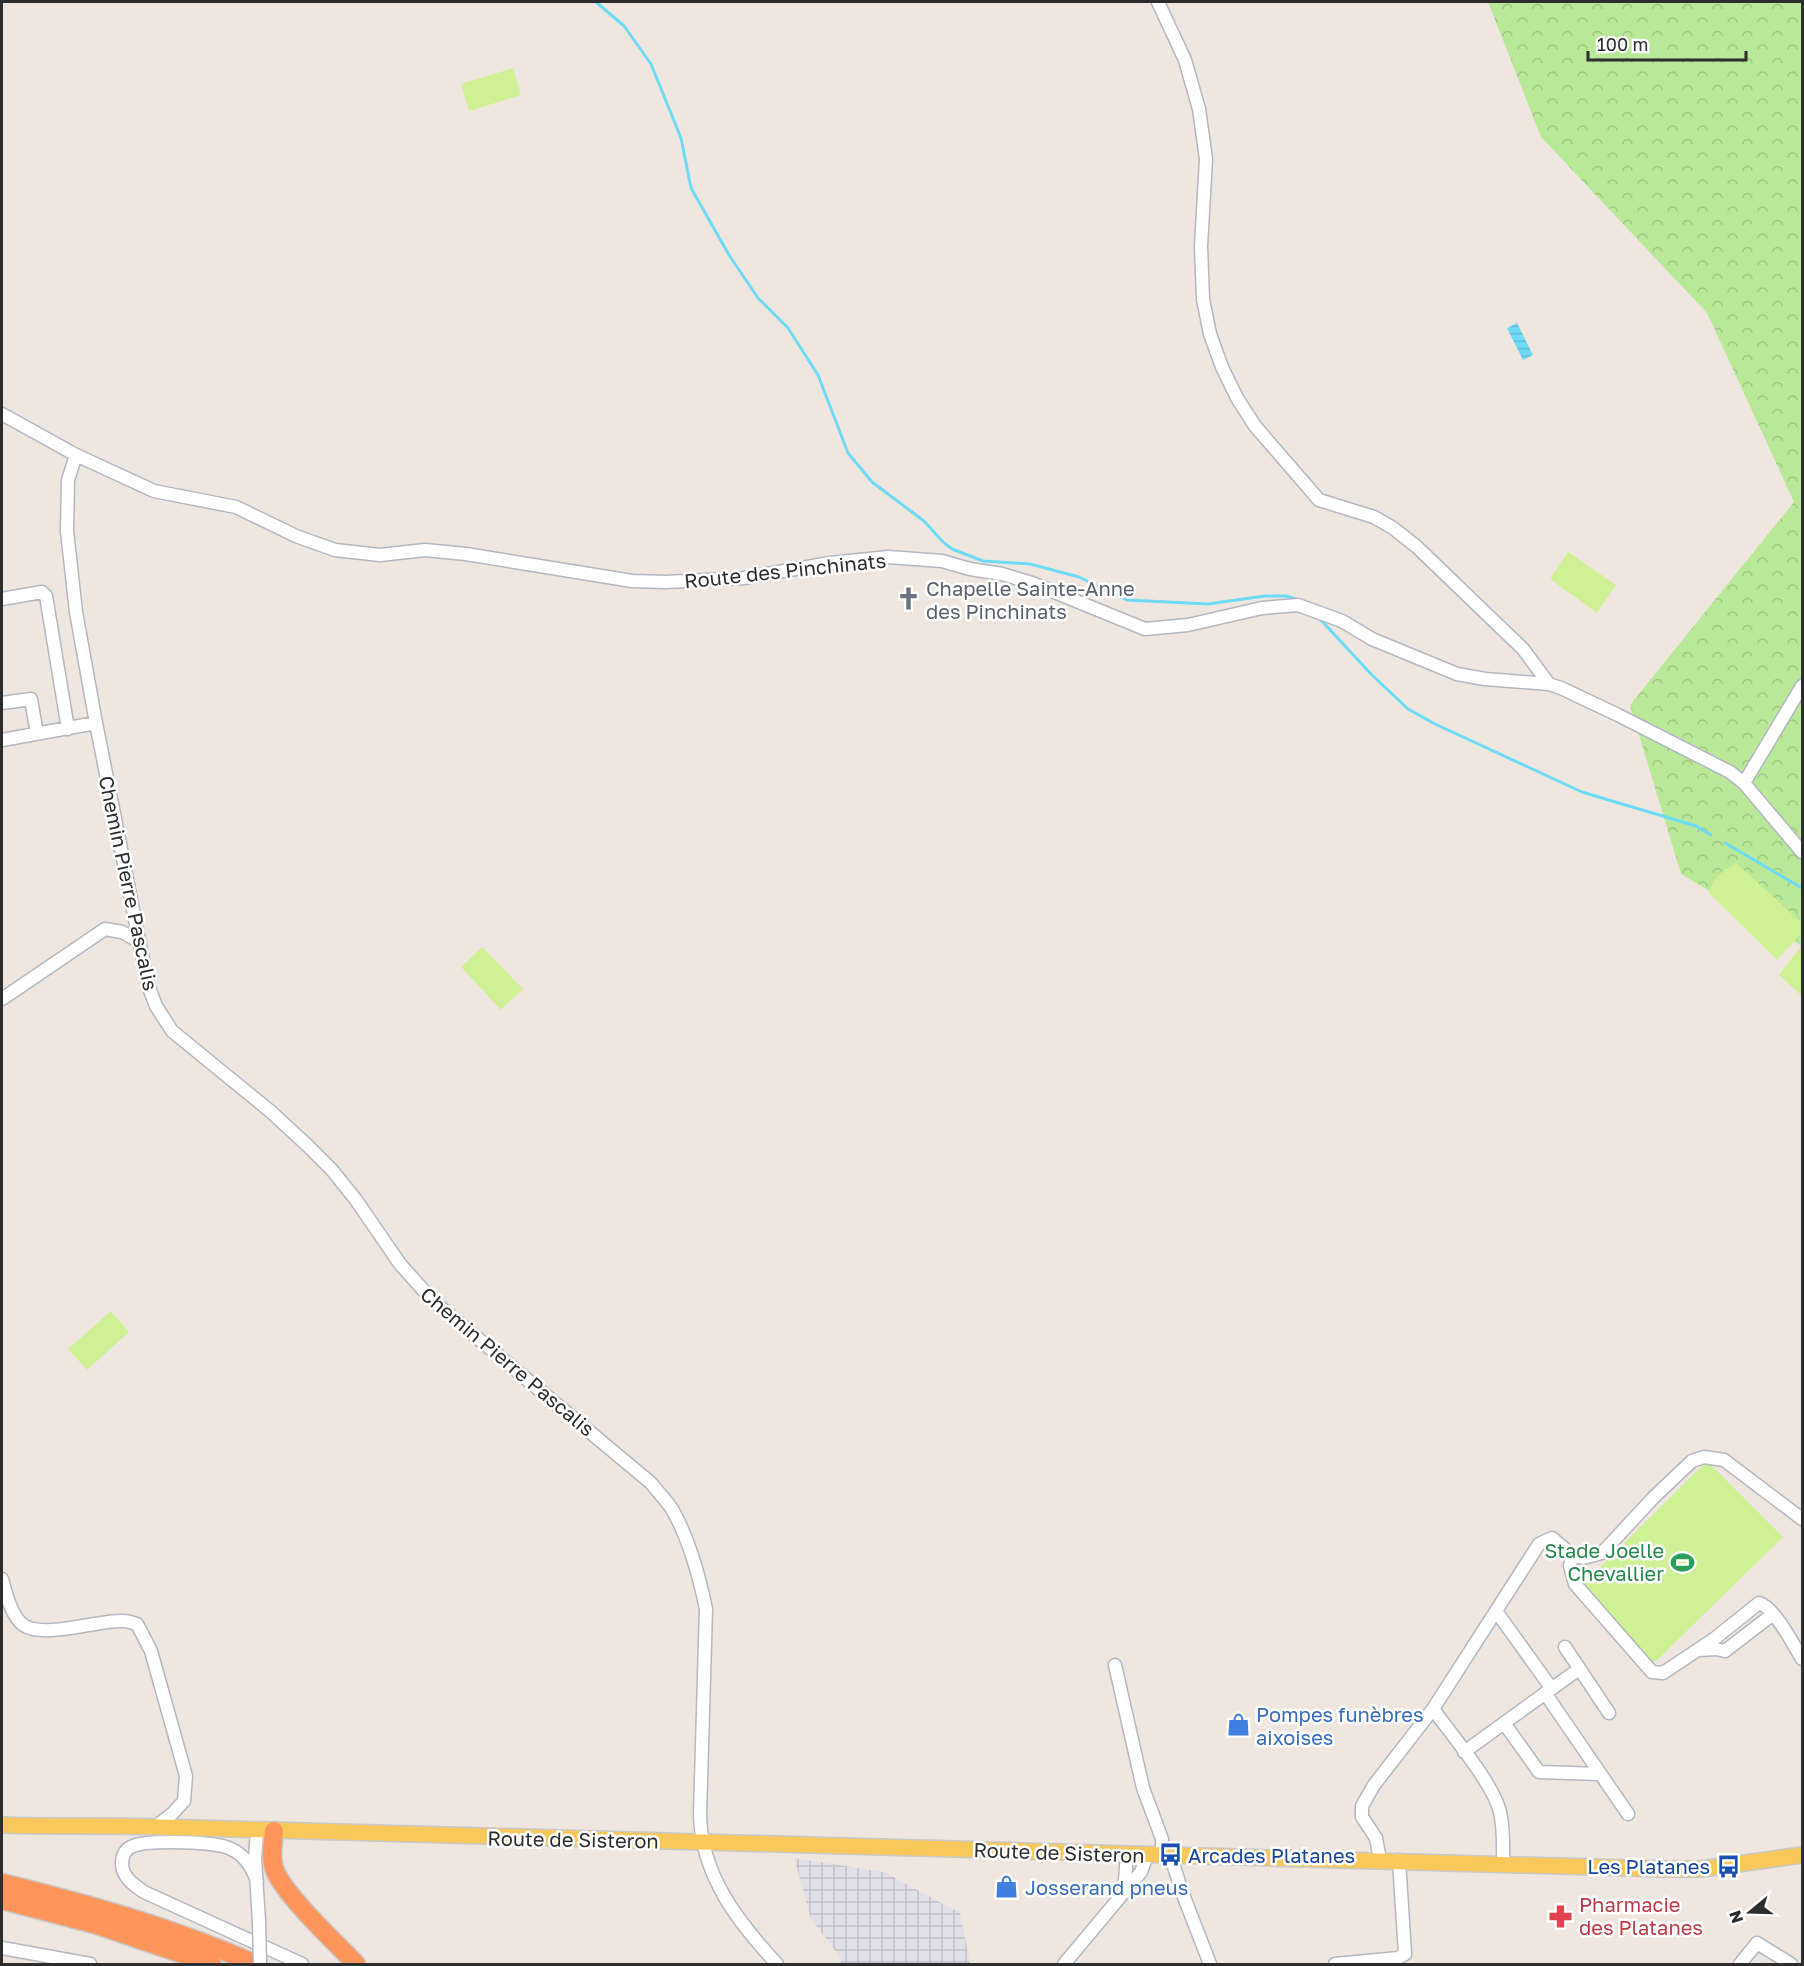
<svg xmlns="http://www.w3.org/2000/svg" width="1804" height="1966" font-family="'Golos Text',sans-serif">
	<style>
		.industrial { fill: url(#industrial-grid) }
		.forest { fill: url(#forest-crowns) }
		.pitch { fill: #d0f095 }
		.water { fill: url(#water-rules) }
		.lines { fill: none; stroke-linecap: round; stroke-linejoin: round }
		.stream { stroke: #6edbf6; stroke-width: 3 }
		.minor-casing { stroke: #b3b7c1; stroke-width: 15 }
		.major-casing { stroke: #c8c8c8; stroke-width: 18 }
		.highway-casing { stroke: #c8c8c8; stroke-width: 21 }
		.minor { stroke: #fff; stroke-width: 12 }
		.major { stroke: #f9c85b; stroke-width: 15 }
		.highway { stroke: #ff955a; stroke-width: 18 }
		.minor-bridge-casing { stroke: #b3b7c1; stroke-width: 15; stroke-linecap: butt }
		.minor-bridge { stroke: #fff; stroke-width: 12 }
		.labels { text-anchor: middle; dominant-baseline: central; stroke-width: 5; stroke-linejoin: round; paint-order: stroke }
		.street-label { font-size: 20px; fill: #2d2d2d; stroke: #fff }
		.worship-label { font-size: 20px; fill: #5b616d; stroke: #fff; text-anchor: start }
		.leisure-label { font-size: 20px; fill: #27864d; stroke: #fff; text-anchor: end }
		.shop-label { font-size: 20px; fill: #366cbe; stroke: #fff; text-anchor: start }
		.transit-label { font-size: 20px; fill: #164399; stroke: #fff; text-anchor: start }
		.health-label { font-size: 20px; fill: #be3a42; stroke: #fff; text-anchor: start }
	</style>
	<defs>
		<pattern id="industrial-grid" width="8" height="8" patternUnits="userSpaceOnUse" patternTransform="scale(1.5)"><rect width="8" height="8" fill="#e1e0e8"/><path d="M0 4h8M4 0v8" fill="none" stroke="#c1c0c7"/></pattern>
		<pattern id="forest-crowns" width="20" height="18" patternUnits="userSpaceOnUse" patternTransform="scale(1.5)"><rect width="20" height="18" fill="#bae899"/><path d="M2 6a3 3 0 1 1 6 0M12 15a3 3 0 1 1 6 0" fill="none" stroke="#a0c784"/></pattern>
		<pattern id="water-rules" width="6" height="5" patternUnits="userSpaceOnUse" patternTransform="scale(1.5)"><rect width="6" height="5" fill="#6edbf6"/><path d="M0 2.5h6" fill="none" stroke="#60bcd3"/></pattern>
	</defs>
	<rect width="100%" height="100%" fill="#efe7df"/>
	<path class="industrial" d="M794,1858L884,1872L960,1913L970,1964H840L841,1958L811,1919Z"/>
	<path class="forest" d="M1488,2H1802V946L1681,874L1630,705L1794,502L1707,313L1541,137Z"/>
	<path class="pitch" d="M513,68L521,95L469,111L461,84Z
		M1568,552L1616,585L1597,613L1550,579Z
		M1736,863L1802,923V933L1777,960L1709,893C1713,877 1722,871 1736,863Z
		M1802,945V996L1779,975Z
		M482,947L523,989L501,1010L461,967Z
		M111,1311L129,1332L87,1370L68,1349Z
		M1707,1461L1783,1537L1653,1664L1581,1586Z"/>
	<path class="water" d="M1517,323L1533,355L1523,360L1507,328Z"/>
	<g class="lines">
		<path class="stream" d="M596,2L624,26L651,64L681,138L691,188L729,255L758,298L788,328L818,375L848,453L872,482L924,521L943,542L952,549L983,561L1030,564L1079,577L1127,600L1208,604L1265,596H1286L1303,601
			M1319,618L1371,674L1408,709L1435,724L1582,792L1696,826L1711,835
			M1725,843L1802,888"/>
		<defs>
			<path id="minor" d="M1158,2L1185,60L1199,109L1206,159L1201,246L1203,299L1210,334L1222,367L1237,398L1255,426L1319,500L1374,517L1393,528L1417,547L1523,649L1549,684
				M2,414L76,455L154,491L236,507L296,536L335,550L380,555L425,550L466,554L632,581L666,582L744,578L830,563L888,557L942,561L970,569L1002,574L1032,583L1145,629L1188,625L1262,608L1298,605L1342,621L1372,639L1457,674L1485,679L1549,684L1561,688L1618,715L1730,772L1744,783L1802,852
				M76,455L68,480L67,531L76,612L96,723L148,985L156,1006L172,1031L270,1111L307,1145L332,1170L356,1200L400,1264L433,1301L651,1483C658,1492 666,1500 672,1509C689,1539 699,1575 706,1609L700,1814C701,1875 738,1922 777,1964
				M2,599L42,592L46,596L68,729
				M2,703L31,699L37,734
				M2,740L96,723
				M1744,783L1802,686
				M2,999L105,929L122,932L140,942
				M1572,1555L1583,1558L1602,1553L1654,1497L1692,1461L1704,1457L1724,1460L1802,1519
				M2,1579C6,1593 10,1611 20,1622C38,1642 98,1619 124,1621C128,1621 133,1623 137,1624L151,1651L186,1776L184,1801L172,1814L155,1827
				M1496,1611L1552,1689
				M1565,1647L1609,1713
				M1698,1650L1716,1649L1725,1651L1773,1614
				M1115,1665L1143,1788L1162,1839V1855
				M1545,1693L1628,1814
				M1504,1723L1539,1772L1600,1774
				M1464,1752L1579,1669
				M257,1831L255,1858L259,1922
				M1170,1855L1184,1897L1210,1964
				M1380,1860L1376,1838L1362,1817V1806L1374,1785L1433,1709
				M1503,1863C1503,1846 1504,1829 1500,1812C1493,1783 1451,1734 1433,1709L1539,1544L1552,1538L1572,1555L1570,1566L1575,1584L1652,1672L1663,1673L1714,1639L1759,1603C1775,1608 1793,1644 1802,1659
				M257,1881C252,1867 245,1855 231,1849C216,1841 149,1840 133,1846C125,1849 122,1856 122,1864C122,1877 134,1885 144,1892L302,1964
				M1124,1893L1127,1854
				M2,1948L90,1964
				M1064,1964L1141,1872L1147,1855
				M1335,1964L1398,1958L1405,1954L1399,1860
				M1740,1964L1757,1943L1791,1964"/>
			<path id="major" d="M2,1825C54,1827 107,1825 160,1827C661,1842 1162,1853 1663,1869H1701L1802,1855"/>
			<path id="highway" d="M274,1831C273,1844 270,1856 274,1868C282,1893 336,1943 356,1964
				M2,1883C88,1904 174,1928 255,1964
				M2,1900L94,1924L212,1964"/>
		</defs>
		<use href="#minor" class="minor-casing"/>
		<use href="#major" class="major-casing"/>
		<use href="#highway" class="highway-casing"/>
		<use href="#minor" class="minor"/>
		<use href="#major" class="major"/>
		<use href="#highway" class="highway"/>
		<defs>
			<path id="minor-bridge" d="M259,1922L260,1964"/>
		</defs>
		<use href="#minor-bridge" class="minor-bridge-casing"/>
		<use href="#minor-bridge" class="minor-bridge"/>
	</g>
	<defs>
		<symbol id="church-bare" viewBox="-9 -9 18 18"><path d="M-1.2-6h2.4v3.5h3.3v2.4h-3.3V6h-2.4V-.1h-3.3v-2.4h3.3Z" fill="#6b7280" stroke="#fff" stroke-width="2.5" paint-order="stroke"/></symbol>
		<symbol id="stadium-bare" viewBox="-9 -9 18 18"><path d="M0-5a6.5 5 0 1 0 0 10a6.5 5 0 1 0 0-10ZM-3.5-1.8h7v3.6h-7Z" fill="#2e9e5b" stroke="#fff" stroke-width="2.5" paint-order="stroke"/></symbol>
		<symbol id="shop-bare" viewBox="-9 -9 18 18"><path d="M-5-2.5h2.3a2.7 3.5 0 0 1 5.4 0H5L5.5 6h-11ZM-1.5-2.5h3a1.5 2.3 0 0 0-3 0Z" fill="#3f7fe0" stroke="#fff" stroke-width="2.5" paint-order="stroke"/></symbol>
		<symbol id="bus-bare" viewBox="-9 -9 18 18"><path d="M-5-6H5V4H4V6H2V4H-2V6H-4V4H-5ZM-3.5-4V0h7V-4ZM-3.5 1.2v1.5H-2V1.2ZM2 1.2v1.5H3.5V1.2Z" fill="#1a4fb4" stroke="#fff" stroke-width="2.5" paint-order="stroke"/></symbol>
		<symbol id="pharmacy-bare" viewBox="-9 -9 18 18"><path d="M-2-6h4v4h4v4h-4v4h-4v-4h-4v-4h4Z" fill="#e0444e" stroke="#fff" stroke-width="2.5" paint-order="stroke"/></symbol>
	</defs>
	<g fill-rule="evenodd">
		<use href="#church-bare" x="892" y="582" width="33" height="33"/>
		<use href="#stadium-bare" x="1666" y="1546" width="33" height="33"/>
		<use href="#shop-bare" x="1222" y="1708" width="33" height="33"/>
		<use href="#bus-bare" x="1154" y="1838" width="33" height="33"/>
		<use href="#bus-bare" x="1712" y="1850" width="33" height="33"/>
		<use href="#shop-bare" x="990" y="1870" width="33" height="33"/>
		<use href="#pharmacy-bare" x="1544" y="1900" width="33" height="33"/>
	</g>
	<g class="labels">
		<g class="street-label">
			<text transform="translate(785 570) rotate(-6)">Route des Pinchinats</text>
			<text transform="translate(129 883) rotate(78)">Chemin Pierre Pascalis</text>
			<text transform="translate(508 1361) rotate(40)">Chemin Pierre Pascalis</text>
			<text transform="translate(573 1839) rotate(1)">Route de Sisteron</text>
			<text transform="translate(1059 1852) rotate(2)">Route de Sisteron</text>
		</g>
		<g class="worship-label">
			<text x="926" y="588">Chapelle Sainte-Anne<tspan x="926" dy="23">des Pinchinats</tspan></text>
		</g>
		<g class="leisure-label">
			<text x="1664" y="1550">Stade Joelle<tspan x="1664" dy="23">Chevallier</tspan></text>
		</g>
		<g class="shop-label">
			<text x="1256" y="1714">Pompes funèbres<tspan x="1256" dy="23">aixoises</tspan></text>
			<text x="1025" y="1887">Josserand pneus</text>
		</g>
		<g class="transit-label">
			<text x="1188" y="1855">Arcades Platanes</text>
			<text x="1710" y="1866" text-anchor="end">Les Platanes</text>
		</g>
		<g class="health-label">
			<text x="1579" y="1904">Pharmacie<tspan x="1579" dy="23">des Platanes</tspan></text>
		</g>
	</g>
	<rect width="1804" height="1966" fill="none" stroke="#2d2d2d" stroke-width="6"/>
	<g transform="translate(1750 1912) rotate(251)" stroke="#ffffff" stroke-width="4.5" paint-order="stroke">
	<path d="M0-4.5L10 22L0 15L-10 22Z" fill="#2d2d2d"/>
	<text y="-9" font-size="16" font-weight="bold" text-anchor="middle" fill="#2d2d2d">N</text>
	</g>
	<path d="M1588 51v9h158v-9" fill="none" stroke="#2d2d2d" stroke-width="3"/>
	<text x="1597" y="51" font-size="18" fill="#2d2d2d" stroke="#ffffff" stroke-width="4.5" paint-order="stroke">100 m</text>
</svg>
